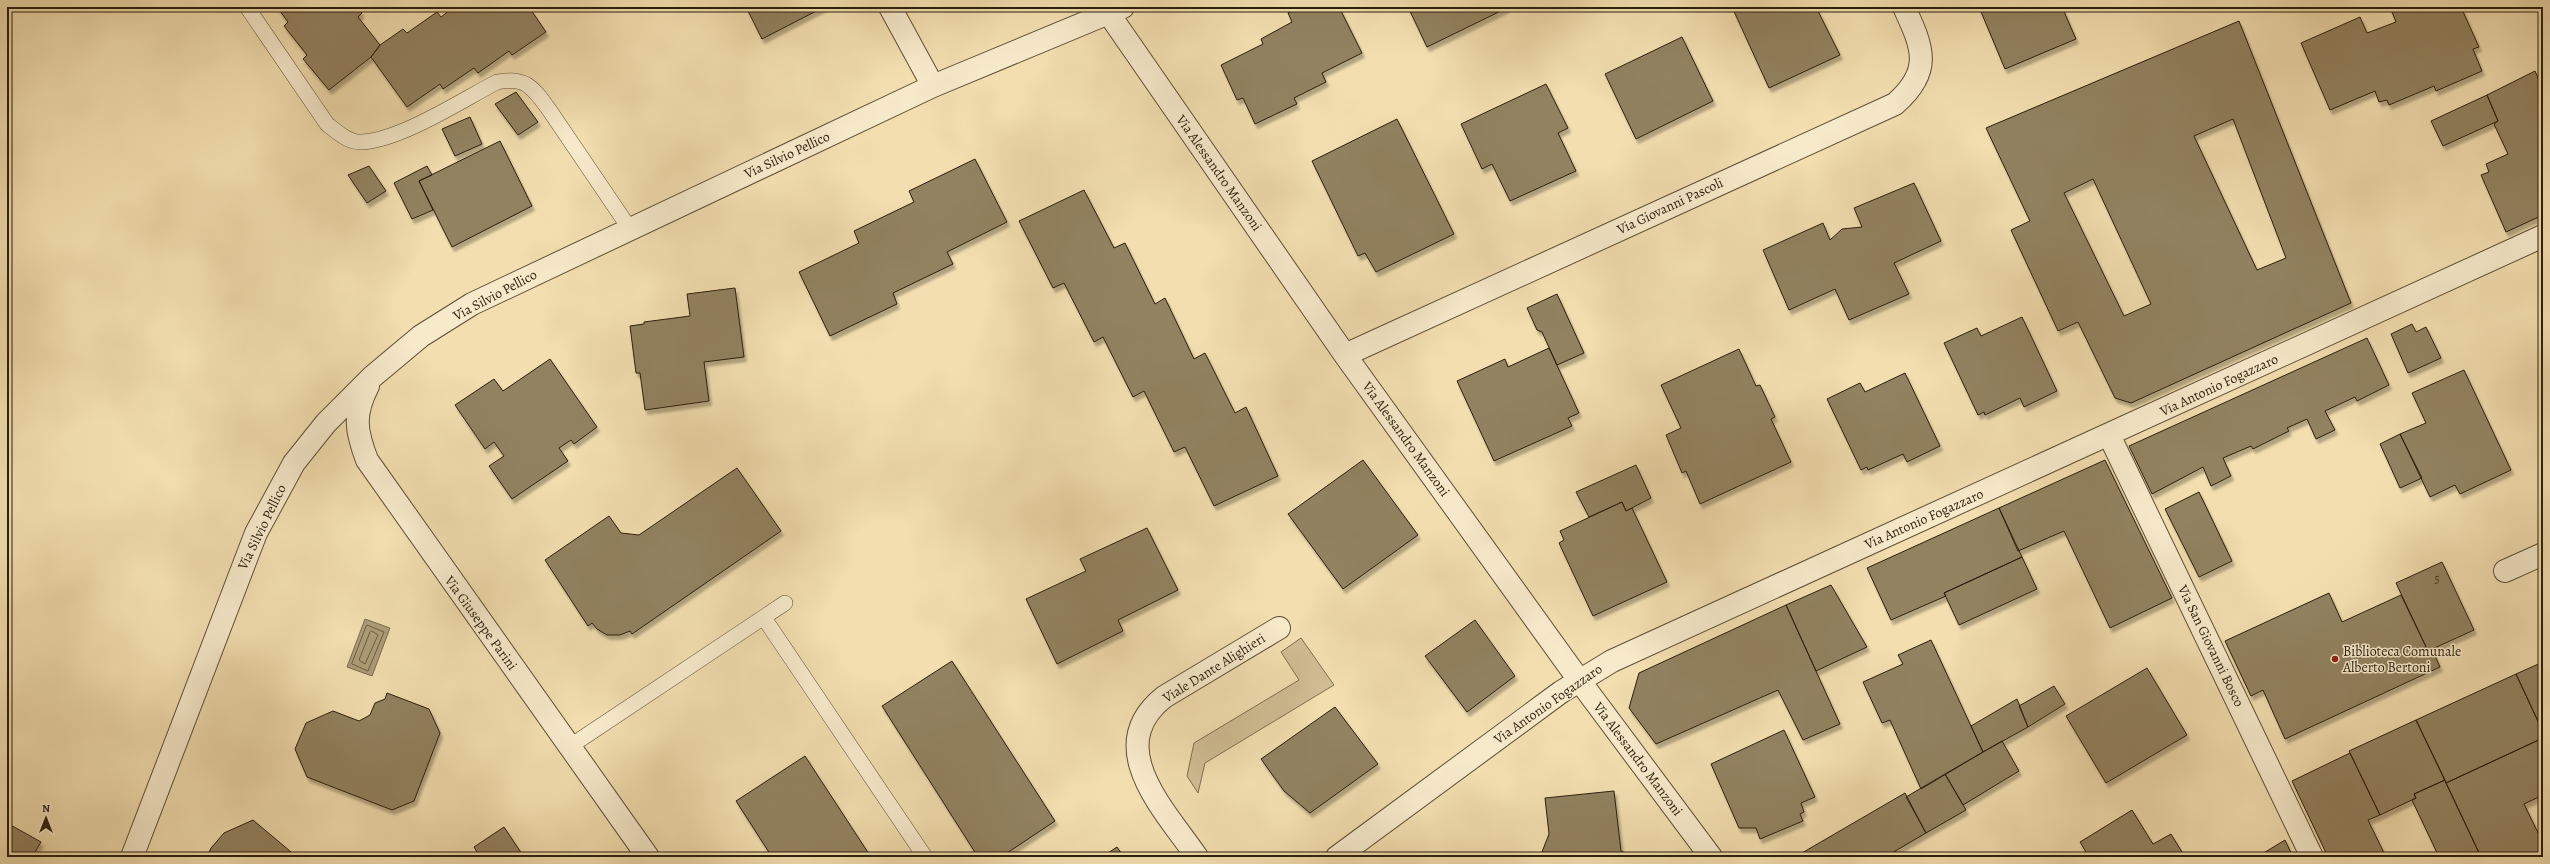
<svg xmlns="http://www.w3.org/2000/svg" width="2550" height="864" font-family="Alegreya,serif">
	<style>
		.green { fill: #d0bd93; stroke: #7e6e50 }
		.water { fill: #ae9d78; stroke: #7a6a4d }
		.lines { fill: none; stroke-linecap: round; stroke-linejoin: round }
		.shore { stroke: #6c5e42; stroke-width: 1 }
		.building { fill: #928261; stroke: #2b1e0c; fill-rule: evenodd; filter: url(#shadow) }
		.service-casing { stroke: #5d4e35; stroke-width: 16 }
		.minor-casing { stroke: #5d4e35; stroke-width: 24 }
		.service { stroke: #f7eacb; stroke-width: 15 }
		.minor { stroke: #f7eacb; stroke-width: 22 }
		.poi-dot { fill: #8f2418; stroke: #f7eacb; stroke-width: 1.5 }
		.labels { text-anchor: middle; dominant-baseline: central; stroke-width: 3; stroke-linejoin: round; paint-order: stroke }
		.number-label { font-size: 12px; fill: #453721 }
		.street-label { font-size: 14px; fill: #2b1e0c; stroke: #f7eacb }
		.poi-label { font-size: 14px; fill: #2b1e0c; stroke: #f7eacb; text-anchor: start }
	</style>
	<defs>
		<filter id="shadow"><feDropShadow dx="2.5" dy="4.5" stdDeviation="1" flood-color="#0004"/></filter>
	</defs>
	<rect width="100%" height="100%" fill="#f2deaf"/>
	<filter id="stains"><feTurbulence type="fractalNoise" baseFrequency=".005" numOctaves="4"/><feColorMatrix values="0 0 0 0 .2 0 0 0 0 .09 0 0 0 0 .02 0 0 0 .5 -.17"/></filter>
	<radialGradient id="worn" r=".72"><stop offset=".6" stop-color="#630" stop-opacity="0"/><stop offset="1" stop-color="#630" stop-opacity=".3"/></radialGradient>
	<path class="green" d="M1301,638L1334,685L1205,763L1198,793L1187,776L1194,743L1299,680L1281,652Z"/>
	<path class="water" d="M365,619L390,628L372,676L347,667Z"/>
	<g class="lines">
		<path class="shore" d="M367,625L384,632L368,671L352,664Z
			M372,631L378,635L365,664L359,660L370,632Z"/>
	</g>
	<path class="building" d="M277,7H357L362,13L358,17L380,45L371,57L329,90L303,59L307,55L284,26L288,22Z
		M454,7H529L546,32L512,55L509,51L478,73L474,68L443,89L440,84L407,107L371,57L380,45L403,29L407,33L437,12L441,17Z
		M746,7H824L762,39Z
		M1300,7H1339L1362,53L1322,73L1326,82L1294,98L1297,104L1255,124L1243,98L1237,100L1221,65L1263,44L1261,39L1292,22L1288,13Z
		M1408,7H1507V8L1427,47Z
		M1732,7H1816L1840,55L1769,88Z
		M1979,7H2062L2076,39L2005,69Z
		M2390,7H2461L2479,47L2473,49L2482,71L2436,91L2434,86L2389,105L2387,100L2379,102L2375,91L2330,110L2301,43L2360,17L2367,33L2396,22Z
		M2239,21L2351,303L2131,403L2115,398L2078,322L2058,331L2011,230L2030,221L1986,128ZM2233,119L2286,258L2257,270L2194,136ZM2093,179L2151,304L2124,316L2064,193Z
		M1682,37L1713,101L1636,139L1605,74Z
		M2535,71L2543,89V215L2506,232L2481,175L2489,172L2486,164L2508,154L2494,124L2498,121L2487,95Z
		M1546,84L1568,128L1558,133L1576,171L1510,201L1492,164L1482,169L1461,124Z
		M516,92L538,122L518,135L495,104Z
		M2487,95L2498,121L2443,146L2431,121Z
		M470,117L482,144L455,156L442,129Z
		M1397,119L1454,234L1376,272L1365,253L1358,256L1312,161Z
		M500,141L532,206L452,247L419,181Z
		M975,159L1007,222L947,252L953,264L893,293L897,304L830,336L799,272L859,243L854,231L914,202L909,191Z
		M369,166L386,191L367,203L348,175Z
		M427,166L432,175L419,181L433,210L412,219L394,183Z
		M1914,183L1941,241L1894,263L1909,294L1849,320L1835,289L1789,310L1763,250L1823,223L1830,240L1842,229L1862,227L1854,208Z
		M1084,190L1114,248L1125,243L1155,304L1165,298L1194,359L1205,353L1235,413L1246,407L1278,476L1214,506L1185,447L1174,452L1144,391L1133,397L1103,337L1094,342L1064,283L1053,288L1019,221Z
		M735,288L744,357L704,362L709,401L645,410L640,373H636L630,326L644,324V322L690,316L687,294Z
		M1557,294L1584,353L1557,365L1542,332L1537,330L1527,308Z
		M2022,317L2057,391L2024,407L2020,398L1985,415L1984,412L1978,415L1944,343L1977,328L1981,336Z
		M2412,324L2416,332L2426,327L2441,358L2408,373L2391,334Z
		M2367,338L2389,385L2357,401L2355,397L2325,411L2335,430L2316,439L2307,419L2287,428L2289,431L2253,449L2251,446L2223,458L2231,476L2211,486L2203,467L2152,494L2129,446Z
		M1549,348L1579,413L1568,418L1572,426L1494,461L1457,381L1505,359L1508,367Z
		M1739,349L1756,386L1760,385L1775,417L1771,419L1791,462L1700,504L1686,471L1682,473L1666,435L1681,428L1661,385Z
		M550,359L597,427L574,444L571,440L559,448L568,461L512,499L489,466L504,456L494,442L485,449L455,405L494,379L503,391Z
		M2464,370L2511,470L2460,494L2455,485L2430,497L2400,434L2426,423L2412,393Z
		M1905,373L1940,446L1907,462L1903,454L1868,470L1867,467L1861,470L1827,399L1860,383L1865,392Z
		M2400,434L2422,478L2400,488L2380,444Z
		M1363,460L1418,535L1343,589L1288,514Z
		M2105,460L2172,598L2110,628L2064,531L2018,551L1999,508Z
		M1636,465L1651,498L1626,511L1622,502L1589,517L1576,492Z
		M737,468L781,531L632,634L630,631L620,635H607L597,629L592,623L588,626L545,560L609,516L621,533L639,535Z
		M2199,492L2232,561L2199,577L2165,509Z
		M1622,502L1626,511L1632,508L1667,582L1593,616L1559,543L1564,540L1560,531Z
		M1999,508L2022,557L1944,593L1946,596L1891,620L1867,568Z
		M1147,528L1178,590L1118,620L1123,631L1057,664L1026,599L1086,571L1080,559Z
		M2022,557L2037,589L1959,625L1944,593Z
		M2442,562L2474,630L2428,651L2396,583Z
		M1831,585L1867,647L1816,671L1786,605Z
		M2329,593L2342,622L2401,595L2428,651L2432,649L2440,667L2285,739L2263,690L2251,696L2225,641Z
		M1786,605L1840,724L1803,740L1778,690L1656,744L1629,708L1639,673Z
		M1475,620L1515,676L1467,712L1425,656Z
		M1931,640L1983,752L1921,789L1890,720L1882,723L1863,682L1903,664L1898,655Z
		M952,661L1055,821L1001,857H978L882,706Z
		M2543,662V732L2516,674Z
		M2147,668L2187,735L2106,783L2066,716Z
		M2516,674L2543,732V738L2446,783L2416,720Z
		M2054,686L2065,704L2028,727L2019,706Z
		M387,693L429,709L440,733L414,801L392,810L307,777L295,749L306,723L333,711L359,721L370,715L375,703L385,699Z
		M2017,699L2028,727L1983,752L1971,726Z
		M1335,707L1378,764L1310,813L1284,791L1261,759Z
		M2416,720L2445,780L2414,794L2416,798L2380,815L2349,751Z
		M1784,730L1815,797L1801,803L1804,812L1800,814L1803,821L1760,839L1756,828H1739L1711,764Z
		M2543,738V795L2524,804L2543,843V857H2481L2446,783Z
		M2002,741L2019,771L1963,805L1945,774Z
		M2350,753L2380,815L2368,820L2386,857H2328L2292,781Z
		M805,756L871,857H772L736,801Z
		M1945,774L1966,810L1926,833L1906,797Z
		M2445,780L2446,783L2481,857H2439L2412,800L2416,798L2414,794Z
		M1614,791L1621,851L1634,857H1540L1549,834L1545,798Z
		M1905,793L1926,833L1885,857H1795Z
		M2132,810L2153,844L2171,834L2185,857H2089L2080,842Z
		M253,820L297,857H207L211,848L224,833Z
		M7,823L41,842L32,857H7Z
		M504,827L524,857H469L477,852L474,847Z
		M2285,840L2293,857H2257Z
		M1117,847L1124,857H1102Z"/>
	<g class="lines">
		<defs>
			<path id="service" d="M247,7L327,124C337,132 349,143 362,142C401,140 462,100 497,82C527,76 534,89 550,111L630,229
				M764,618L925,857
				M569,747L785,603"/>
			<path id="minor" d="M890,7L933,86
				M1109,14L1345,355L1579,680L1711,857
				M1345,355L1895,104C1933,71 1923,48 1904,7
				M368,386C353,415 356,431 367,460L648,857
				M2109,435L2312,857
				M2505,571L2543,554
				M132,857L256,533L294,463L326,423L372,377L421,336L472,304L933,86L1123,7
				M1197,857C1164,809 1102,747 1164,697L1279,628
				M1337,857L1561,692L1612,661L2543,236"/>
		</defs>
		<use href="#service" class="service-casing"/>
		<use href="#minor" class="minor-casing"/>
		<use href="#service" class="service"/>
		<use href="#minor" class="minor"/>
	</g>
	<circle class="poi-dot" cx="2335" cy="659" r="4"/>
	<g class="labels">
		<g class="number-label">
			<text x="2437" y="579">5</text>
		</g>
		<g class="street-label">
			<text transform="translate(787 155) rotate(-25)">Via Silvio Pellico</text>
			<text transform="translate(1219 173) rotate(55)">Via Alessandro Manzoni</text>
			<text transform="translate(1670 206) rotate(-25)">Via Giovanni Pascoli</text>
			<text transform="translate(495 295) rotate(-28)">Via Silvio Pellico</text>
			<text transform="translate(2219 385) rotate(-25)">Via Antonio Fogazzaro</text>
			<text transform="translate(1406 439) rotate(54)">Via Alessandro Manzoni</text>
			<text transform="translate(1924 519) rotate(-24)">Via Antonio Fogazzaro</text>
			<text transform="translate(262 527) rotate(-64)">Via Silvio Pellico</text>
			<text transform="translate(481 623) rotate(54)">Via Giuseppe Parini</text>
			<text transform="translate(2211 646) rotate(64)">Via San Giovanni Bosco</text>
			<text transform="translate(1214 668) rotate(-32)">Viale Dante Alighieri</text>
			<text transform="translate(1548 704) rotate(-35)">Via Antonio Fogazzaro</text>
			<text transform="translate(1638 759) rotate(53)">Via Alessandro Manzoni</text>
		</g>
		<g class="poi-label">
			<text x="2343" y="651">Biblioteca Comunale<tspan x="2343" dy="16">Alberto Bertoni</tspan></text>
		</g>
	</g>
	<rect width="2550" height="864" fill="none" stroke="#f2deaf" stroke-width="24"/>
	<rect x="8" y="8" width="2534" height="848" fill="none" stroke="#2b1e0c" stroke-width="2"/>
	<rect x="12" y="12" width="2526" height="840" fill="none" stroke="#2b1e0c"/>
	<g transform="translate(46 818)" stroke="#f7eacb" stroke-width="3" paint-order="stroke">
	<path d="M0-3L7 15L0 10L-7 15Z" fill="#2b1e0c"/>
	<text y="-6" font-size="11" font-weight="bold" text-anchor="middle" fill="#2b1e0c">N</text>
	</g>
	<rect width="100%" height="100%" filter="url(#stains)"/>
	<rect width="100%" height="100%" fill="url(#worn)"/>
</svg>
